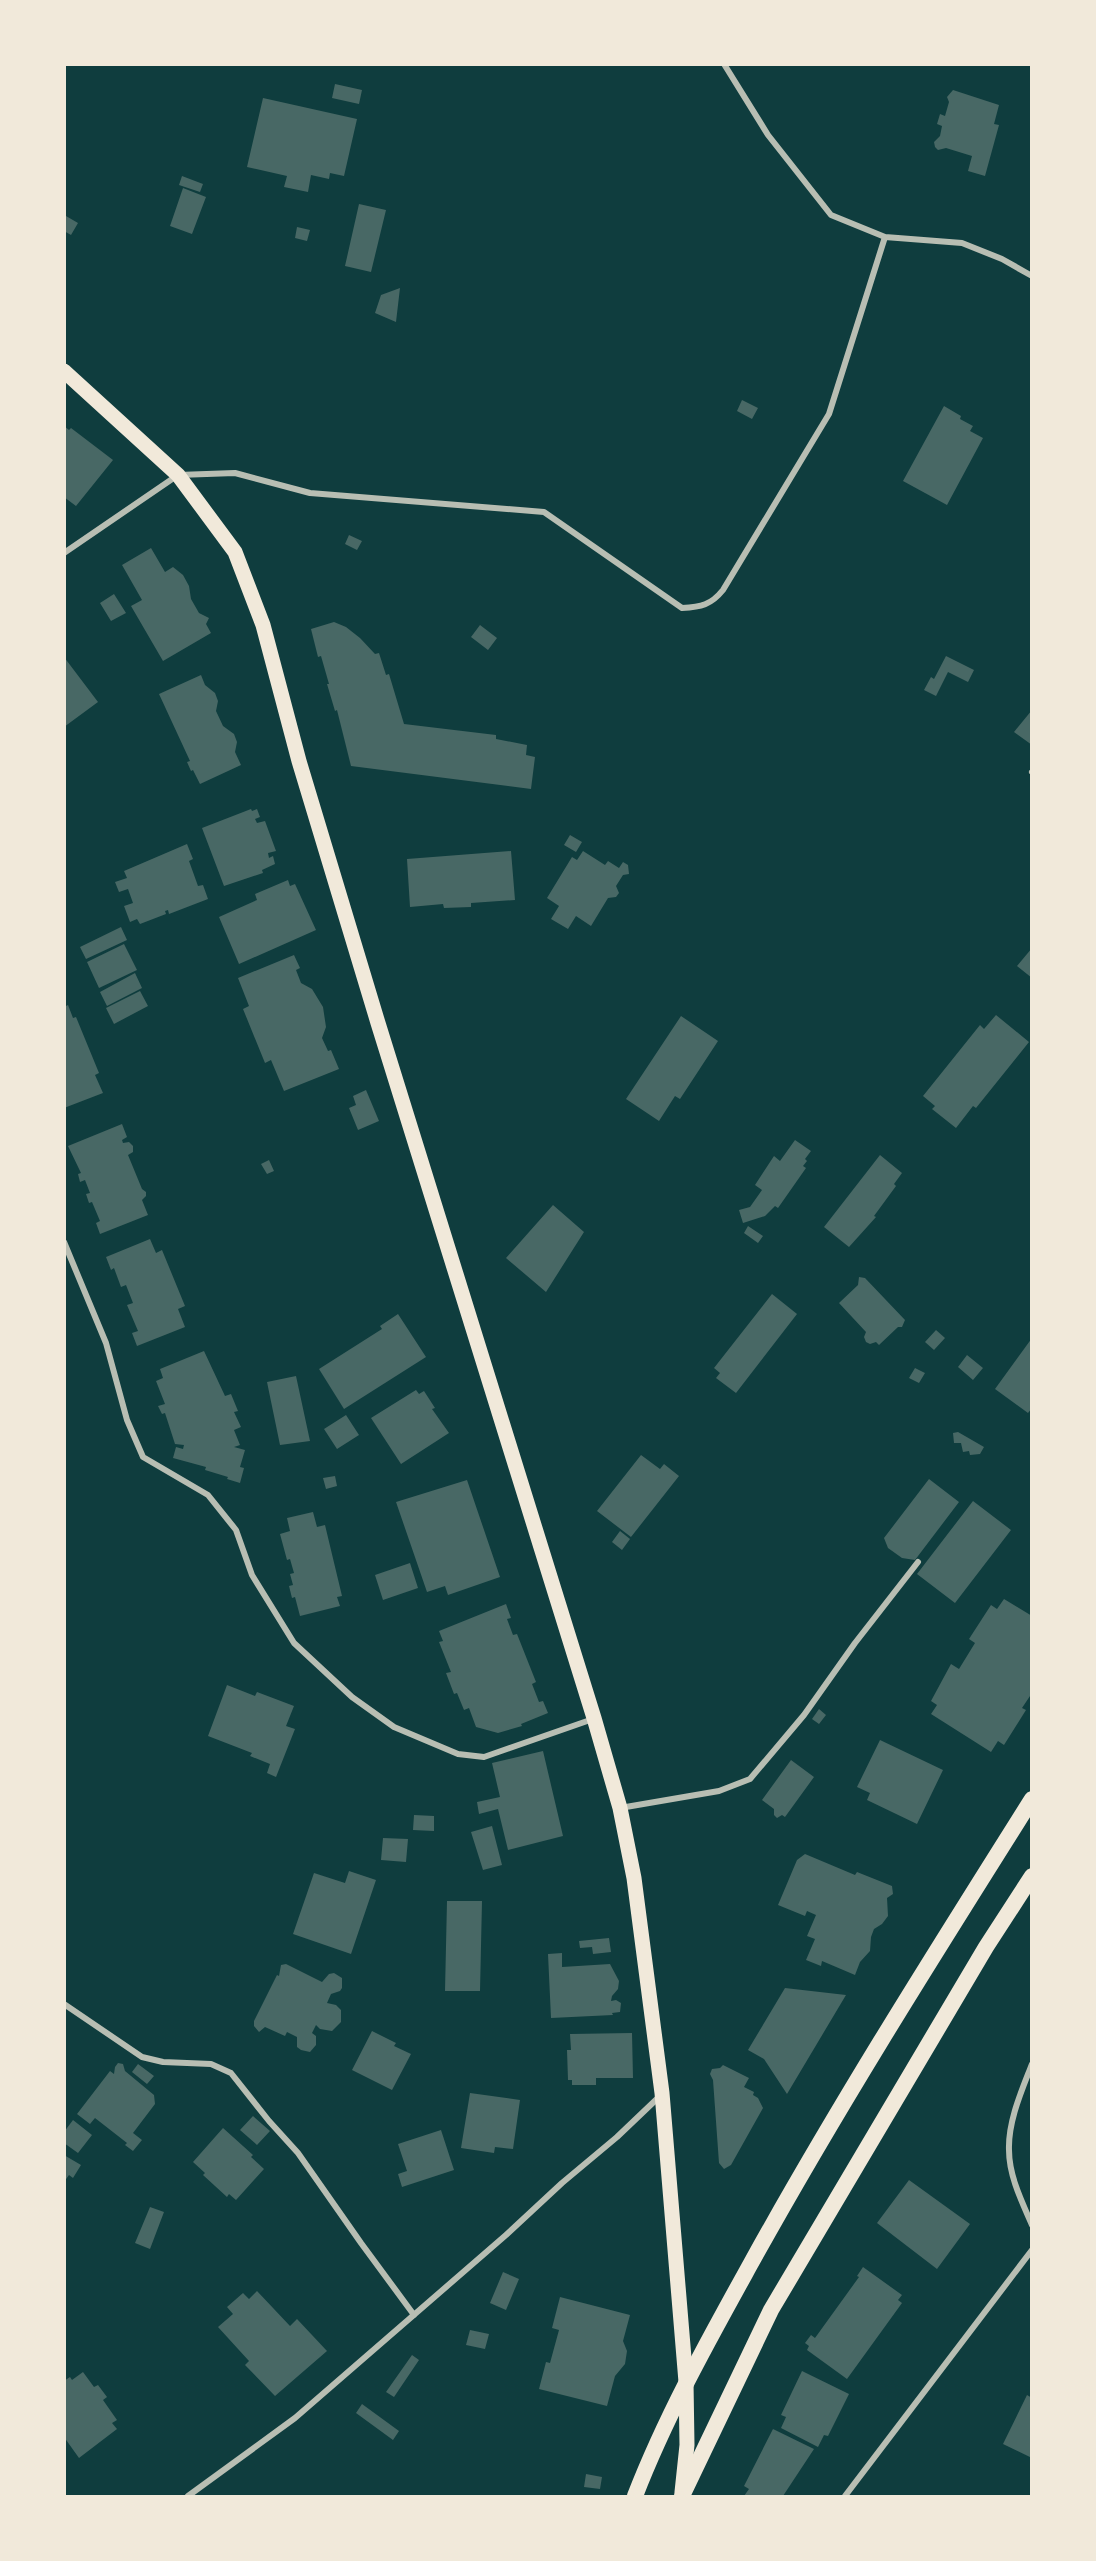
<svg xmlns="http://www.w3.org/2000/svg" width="1096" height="2561" font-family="'Alegreya Sans',sans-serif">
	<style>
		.building { fill: #486865 }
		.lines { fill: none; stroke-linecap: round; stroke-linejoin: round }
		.service { stroke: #b8beb3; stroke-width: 4.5 }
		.minor { stroke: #b8beb3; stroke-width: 6 }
		.primary { stroke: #f1e9da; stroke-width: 15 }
		.trunk { stroke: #f1e9da; stroke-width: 16 }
	</style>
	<rect width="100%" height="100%" fill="#0f3d3e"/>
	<path class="building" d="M335,84L362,90L359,104L332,98Z
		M953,90L999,105L994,124L999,125L985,176L968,171L972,156L946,148L938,150L935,147L934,142L940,136L942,126L937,124L940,114L945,116L949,102L947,97Z
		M263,98L357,119L344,176L330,173L329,179L311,175L308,192L284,187L287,176L247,167Z
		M182,176L203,184L200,192L179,185Z
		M183,188L206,197L192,234L170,226Z
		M359,204L386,210L371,272L345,266Z
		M66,216L78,223L71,235L64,231Z
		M297,227L310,230L307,241L295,238Z
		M400,288L396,322L375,313L381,295Z
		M742,400L758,408L752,419L737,411Z
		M944,406L961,416L960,419L973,426L970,431L983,438L947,505L903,481Z
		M64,426L69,430L71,428L113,460L76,506L64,497Z
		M349,535L362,541L357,550L345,544Z
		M151,548L165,572L173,567L183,575L189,586L191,599L199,613L209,618L206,624L211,633L163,661L131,606L142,600L122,565Z
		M114,594L126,613L111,621L100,603Z
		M334,622L346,627L360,638L375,654L379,653L386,675L389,674L404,724L496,735V739L527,745L526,755L535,757L531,789L351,766L337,710L335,711L327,684H329L321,656L318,657L311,629Z
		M480,625L497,638L488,650L471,637Z
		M946,656L974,670L968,682L948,672L936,696L924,690L931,677L934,679Z
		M64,657L98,702L64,727Z
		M201,675L205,685L215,693L218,701L216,711L223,726L234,734L237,742L235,752L241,765L200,784L193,770L191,771L187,762L190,761L159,694Z
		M1032,710V745L1014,732Z
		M251,809L252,811L257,809L260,817L255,819L257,823L265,821L276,851L268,853L269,858L273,856L275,864L262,870L263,873L224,886L202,828Z
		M570,835L582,842L576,852L564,845Z
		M187,844L193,859L189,861L198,886L203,885L208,899L169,914L168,910L165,911L166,914L140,924L137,919L130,922L124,906L133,903L128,889L119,892L115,882L127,878L124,871Z
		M511,851L515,900L471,903V907L444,908L443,904L410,907L407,859Z
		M583,851L605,865L608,861L619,868L623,862L628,865L629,874L623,875L616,886L619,893L616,897L608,898L591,926L576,916L568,929L551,919L559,906L547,898L572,857L577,860Z
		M288,880L290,886L295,884L316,930L239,964L219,917L257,900L255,894Z
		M121,927L127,940L86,959L80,947Z
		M124,944L137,970L99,988L87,962Z
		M1032,948V978L1017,966Z
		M294,955L300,968L296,970L301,983L312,989L323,1007L326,1027L322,1038L328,1051L331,1050L339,1069L284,1091L271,1060L265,1063L243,1009L249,1006L238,978Z
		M135,973L142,988L107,1006L100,992Z
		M140,991L148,1006L114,1024L106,1008Z
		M68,1005L73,1018L76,1017L99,1073L95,1075L103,1093L64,1108V1007Z
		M996,1015L1029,1042L976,1108L973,1106L956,1128L932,1109L935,1106L923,1096L980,1025L984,1029Z
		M681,1016L718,1041L680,1099L675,1096L659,1121L626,1099Z
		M366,1090L379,1121L358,1130L349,1108L356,1105L353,1096Z
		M122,1124L127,1137L122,1140L123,1143L129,1142L133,1146V1152L128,1155L142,1189L146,1192V1196L142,1200L148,1215L100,1234L96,1223L100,1221L92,1202L89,1203L86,1194L90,1193L85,1180L80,1182L78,1174L81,1173L68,1146Z
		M795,1140L811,1151L805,1159L807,1161L803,1166L806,1168L778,1208L775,1206L765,1216L743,1223L739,1210L750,1207L762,1190L755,1185L774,1156L780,1161Z
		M880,1155L902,1173L894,1184L896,1186L874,1216L876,1217L849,1247L824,1227Z
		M269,1160L274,1171L267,1174L261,1164Z
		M553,1205L584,1232L546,1292L506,1258Z
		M748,1226L763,1236L758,1243L744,1233Z
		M150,1239L156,1253L162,1250L185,1306L178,1309L185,1327L137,1346L132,1333L138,1331L127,1305L133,1303L126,1285L121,1287L114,1268L111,1270L106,1257Z
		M859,1277L865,1278L905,1320L902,1327H898L879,1345L876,1342L870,1344L866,1342L864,1337L866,1332L839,1303L858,1285Z
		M772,1294L797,1314L736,1393L716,1378L720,1373L714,1368Z
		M398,1314L426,1357L344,1409L319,1369L382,1329L380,1326Z
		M936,1330L945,1338L934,1350L925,1342Z
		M1032,1338V1408L1028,1413L995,1389Z
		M204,1351L225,1396L231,1394L238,1411L234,1412L241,1427L234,1430L240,1445L234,1447L245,1450L240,1467L244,1468L240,1483L227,1479L228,1477L205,1470L206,1467L173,1458L176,1447L183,1449L184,1445L175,1444L165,1413L162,1414L158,1406L165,1404L156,1381L163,1378L160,1369Z
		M967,1355L983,1368L973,1380L958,1367Z
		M915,1368L925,1373L919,1383L909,1378Z
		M296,1376L310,1441L280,1445L267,1382Z
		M416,1390L419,1394L424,1391L435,1408L432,1409L449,1433L401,1464L371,1418Z
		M346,1415L359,1435L337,1449L324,1429Z
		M958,1432L984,1447L980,1454L970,1455L969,1451L963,1452L961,1443H954L953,1433Z
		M641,1455L660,1469L664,1464L679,1476L631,1537L597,1511Z
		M335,1476L337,1486L326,1489L323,1478Z
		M929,1479L959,1502L915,1560L902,1558L888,1548L884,1538Z
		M467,1480L500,1577L448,1595L445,1586L427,1592L396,1502Z
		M973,1501L1011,1530L955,1603L917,1574Z
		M313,1512L317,1527L325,1525L342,1596L337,1597L340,1606L300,1616L295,1597L292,1598L289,1586L293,1585L290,1574L294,1573L290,1559L287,1560L280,1534L290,1531L287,1518Z
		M620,1531L630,1539L622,1550L612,1542Z
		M410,1563L418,1588L383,1600L375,1575Z
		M1004,1599L1032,1616V1693L1022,1708L1026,1710L1004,1745L998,1741L991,1752L931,1714L937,1705L931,1701L951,1664L959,1669L975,1643L969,1639L991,1605L997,1609Z
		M506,1604L511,1618L507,1619L513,1635L517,1634L536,1682L532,1684L539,1702L543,1701L548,1713L521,1724L522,1726L498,1733L476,1727L469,1708L464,1710L457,1693L454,1694L446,1673L451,1672L439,1642L443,1641L439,1631Z
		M227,1685L255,1696L257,1692L294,1706L286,1726L295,1729L276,1777L267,1773L270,1764L250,1756L252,1753L208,1736Z
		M819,1709L826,1715L819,1724L812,1719Z
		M880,1740L943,1770L917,1824L867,1800L870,1793L857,1787Z
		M543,1751L563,1836L508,1850L498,1809L479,1814L477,1802L500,1797L492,1763Z
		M791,1760L814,1777L785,1817L782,1815L777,1818L774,1815V1809L762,1800Z
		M414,1815L434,1816V1831L413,1830Z
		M492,1826L502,1865L483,1870L471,1832Z
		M383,1838L408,1839L406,1862L381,1860Z
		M805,1854L855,1875L857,1872L892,1886L893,1894L887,1898L888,1916L882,1924L874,1929L871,1937L870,1951L860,1962L855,1975L822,1961L821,1966L806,1960L815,1939L807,1936L816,1915L807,1911L805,1916L778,1905L797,1860Z
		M349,1871L376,1880L351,1954L293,1934L314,1873L345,1883Z
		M447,1901H482L480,1991H445Z
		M609,1938L611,1952L593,1954L592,1947L580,1948L579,1941Z
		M562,1953V1967L610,1964L619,1981L618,1989L612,1996L611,2001L616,2000L621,2003L620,2012L612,2013L613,2015L551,2018L548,1954Z
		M286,1964L322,1982L329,1974L334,1973L342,1978V1988L340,1991L331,1994L327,2003L336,2005L341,2010V2022L332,2031L320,2029L316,2025L312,2033L316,2036V2045L310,2052L301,2050L297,2047V2037L287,2032L285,2036L265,2027L259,2032L254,2026V2021L277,1975L279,1976L281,1965Z
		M785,1988L846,1995L787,2094L764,2059L748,2050Z
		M372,2031L396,2043L394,2046L411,2054L392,2090L352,2070Z
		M632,2033L633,2078H596V2085H572V2080H568L567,2050H571L570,2034Z
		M118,2063L123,2064L125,2071L154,2095L155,2104L133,2133L142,2140L133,2151L125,2145L127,2143L95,2118L90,2124L77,2114L110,2071L114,2074L115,2067Z
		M138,2064L154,2076L147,2084L132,2072Z
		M723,2065L749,2078L744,2087L754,2092L753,2095L758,2098L763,2108L731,2165L724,2169L719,2163L713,2080L710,2074L712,2069L720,2068Z
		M470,2093L520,2100L513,2149L495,2147L494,2153L461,2148Z
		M253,2116L270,2131L257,2145L240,2130Z
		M73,2120L92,2135L78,2153L64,2143V2132Z
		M223,2128L253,2155L251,2157L264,2169L236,2200L229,2194L227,2197L203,2175L205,2173L193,2162Z
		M441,2130L454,2170L402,2187L398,2174L407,2171L398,2144Z
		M64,2155L81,2165L73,2178L69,2175L64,2182Z
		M909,2180L970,2224L937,2269L877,2223Z
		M150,2207L164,2212L150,2249L135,2243Z
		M863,2267L902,2295L898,2300L902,2303L847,2379L807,2350L809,2346L805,2343L811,2335L815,2338L859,2277L857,2276Z
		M503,2272L519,2279L506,2310L490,2303Z
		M257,2291L290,2326L297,2319L327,2351L275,2396L245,2365L249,2361L218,2327L233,2314L227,2307L243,2293L249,2299Z
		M560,2297L630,2315L623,2341L627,2351L625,2364L615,2376L607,2406L539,2389L546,2362L550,2363L559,2330L552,2328Z
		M470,2330L489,2334L485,2349L466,2345Z
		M412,2355L419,2360L394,2397L386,2392Z
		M802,2371L849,2394L828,2436L824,2435L818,2447L781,2428L786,2417L781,2415Z
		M83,2372L94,2387L98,2385L107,2397L103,2400L117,2420L112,2423L117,2429L79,2458L64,2437V2381L70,2377L72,2380Z
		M1027,2395L1032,2398V2458L1003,2444Z
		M362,2404L399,2431L393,2440L356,2413Z
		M773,2429L814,2449L783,2496H744L749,2489L744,2486Z
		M586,2474L602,2477L600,2489L584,2487Z"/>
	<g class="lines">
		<path class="service" d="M1031,772H1032"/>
		<path class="minor" d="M724,64L768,135L831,215L885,237L962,243L1002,259L1032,276
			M64,553L178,475L235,473L310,493L544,512L682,608C701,607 711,605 723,590L829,414L885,237
			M64,1242L106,1343L127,1420L143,1457L208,1495L236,1530L252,1575L294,1643L352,1697L394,1727L458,1754L484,1757L593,1719
			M620,1808L719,1791L750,1779L804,1715L855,1643L918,1562
			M64,2004L142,2057L163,2062L211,2064L231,2073L269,2121L298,2153L361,2243L414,2315
			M1032,2064C1022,2090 1008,2121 1009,2150C1009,2176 1022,2202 1032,2225
			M188,2496L295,2418L506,2235L562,2183L617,2137L660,2096
			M845,2496L1032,2250"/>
		<path class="primary" d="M64,371L178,475L235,552L263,625L299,761L378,1023L594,1718L620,1808L634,1878L662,2093L686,2382L687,2445L682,2492"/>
		<path class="trunk" d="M635,2496C666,2416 708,2341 750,2265C838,2106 935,1953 1032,1799
			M682,2496L771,2310L986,1947L1032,1876"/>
	</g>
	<rect width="1096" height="2561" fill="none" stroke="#f1e9da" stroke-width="132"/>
</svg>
